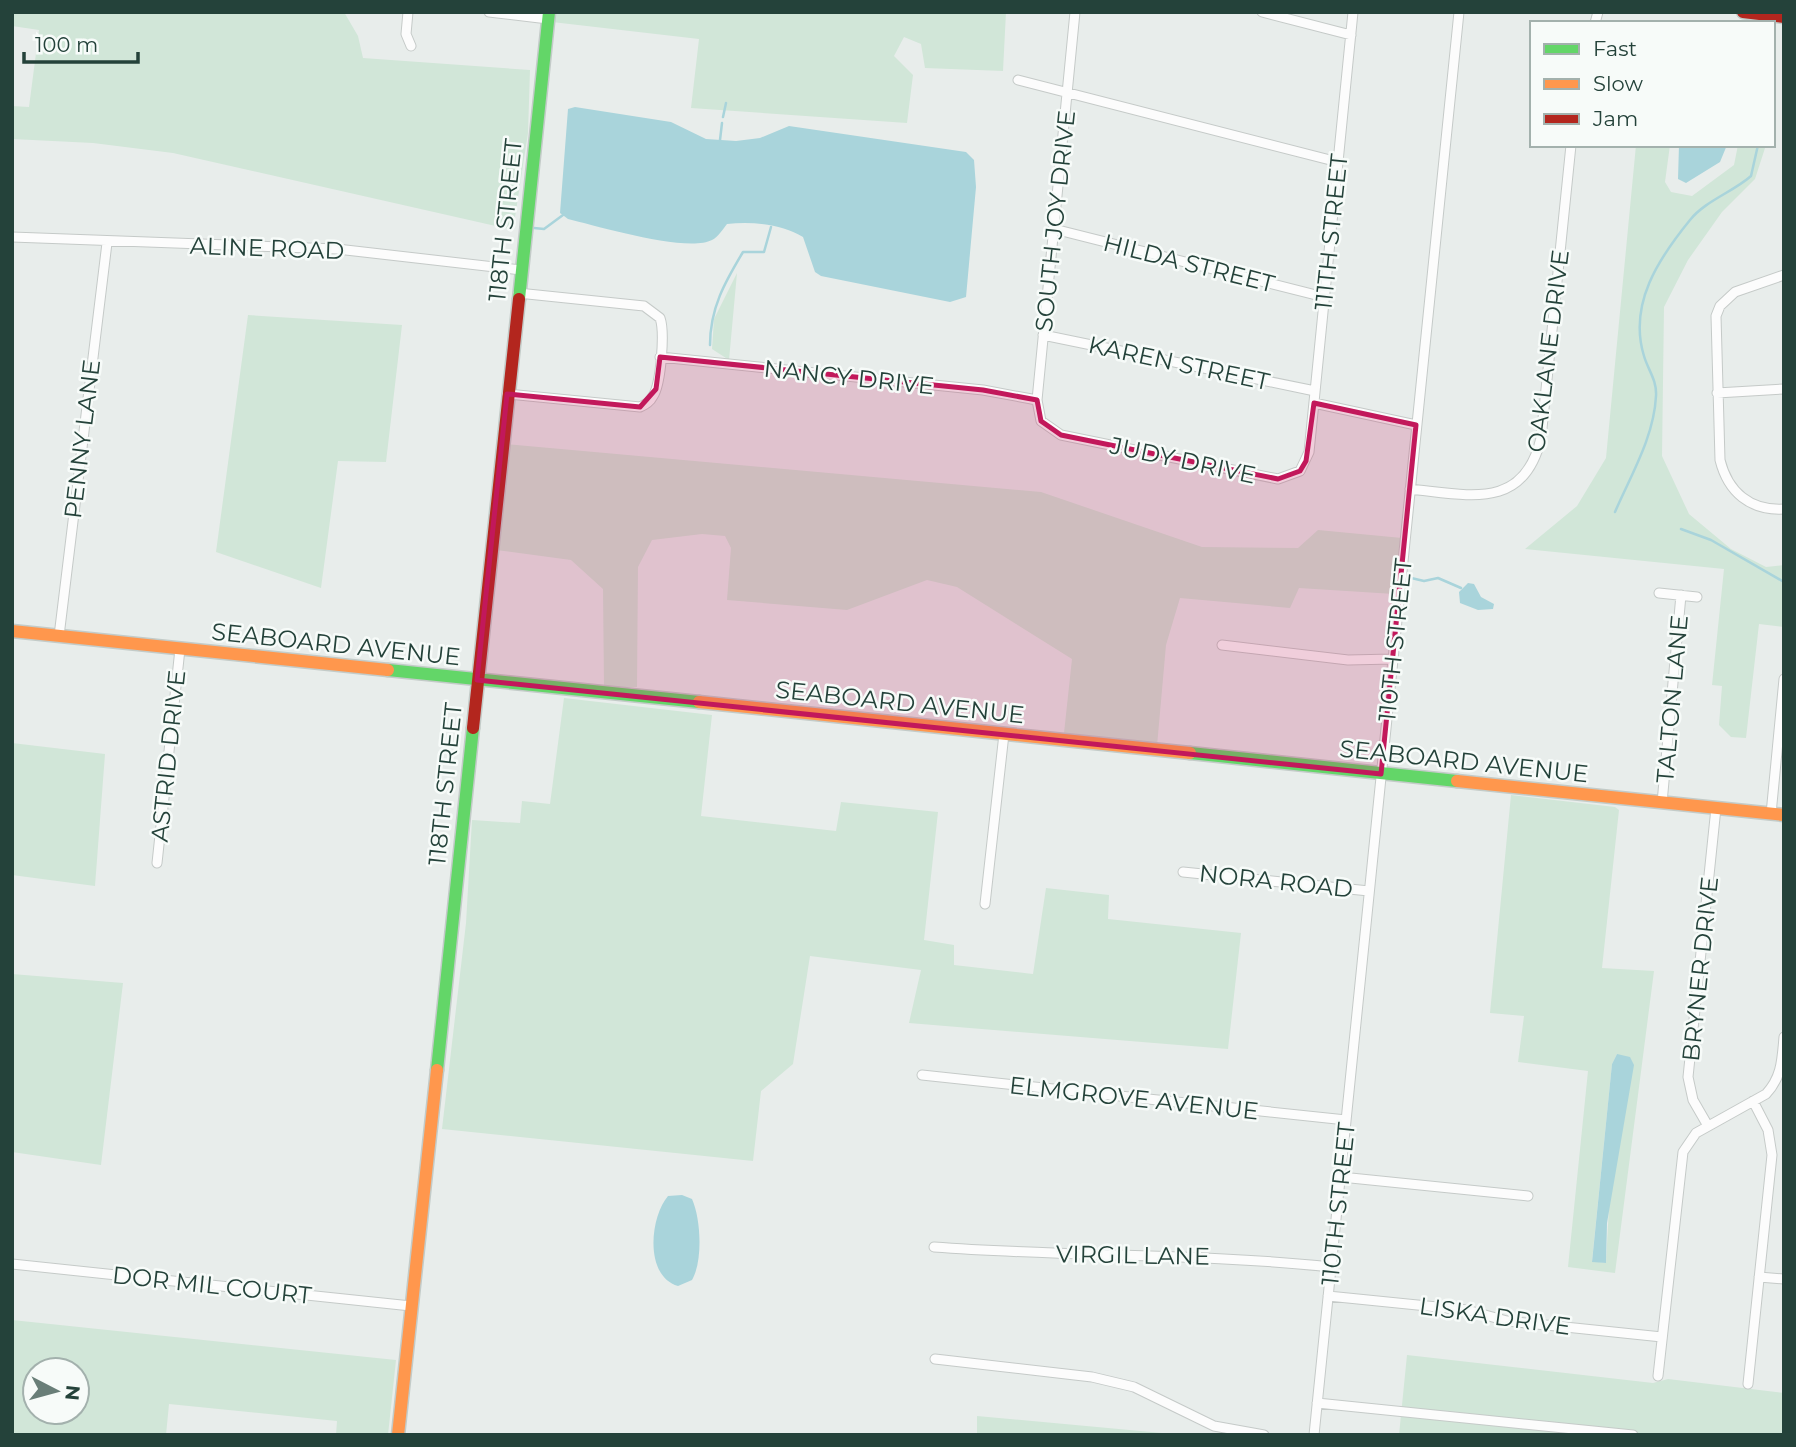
<svg xmlns="http://www.w3.org/2000/svg" width="1796" height="1447" font-family="Montserrat,sans-serif">
	<style>
		.green { fill: #d1e6d8; fill-rule: evenodd }
		.water { fill: #a9d4db }
		.lines { fill: none; stroke-linecap: round; stroke-linejoin: round }
		.stream { stroke: #a9d4db; stroke-width: 2.5 }
		.street-casing { stroke: #c5cac8; stroke-width: 11 }
		.fast-casing { stroke: #c3cbc8; stroke-width: 15 }
		.slow-casing { stroke: #c3cbc8; stroke-width: 15 }
		.jam-casing { stroke: #c3cbc8; stroke-width: 15 }
		.street { stroke: #fcfcfc; stroke-width: 9 }
		.fast { stroke: #63d668; stroke-width: 12 }
		.slow { stroke: #ff974d; stroke-width: 12 }
		.jam { stroke: #b3261e; stroke-width: 12 }
		.marked { fill: #c2185b; fill-opacity: 0.2; stroke: #c2185b; stroke-width: 5; stroke-linejoin: round }
		.labels { text-anchor: middle; dominant-baseline: central; stroke-width: 5; stroke-linejoin: round; paint-order: stroke }
		.street-label { font-size: 24px; fill: #24423a; stroke: #f7fbf9 }
	</style>
	<rect width="100%" height="100%" fill="#e8edeb"/>
	<path class="green" d="M12,12H344L358,36L363,58L530,70L528,133L513,230L173,153L93,143L12,139V106L29,107L39,30L12,26Z
		M553,12H1006L1003,71L925,68L921,44L904,37L894,56L913,75L907,123L691,108L699,39L552,22Z
		M1636,145H1670L1665,182L1671,192L1692,196L1734,165L1738,145H1766L1755,179L1722,212L1688,260L1664,307L1662,456L1689,514L1731,549L1766,567L1784,565V627L1759,624L1746,738L1731,737L1719,725L1722,686L1712,685L1724,569L1525,549L1577,506L1606,458Z
		M737,273L729,360L712,349L714,319Z
		M248,315L402,325L386,462L338,461L321,588L216,552Z
		M506,444L1041,492L1202,547L1298,548L1318,530L1402,538L1394,594L1299,588L1290,608L1180,598L1166,645L1157,746L1064,733L1072,659L957,587L927,580L847,610L727,600L731,548L725,536L702,534L652,540L638,567L637,687H604L603,589L571,560L496,550Z
		M564,698L712,715L701,816L836,831L841,802L938,812L924,940L954,945V965L1033,974L1046,888L1109,895L1108,919L1241,933L1228,1049L909,1023L921,970L810,956L793,1064L761,1091L753,1161L442,1129L466,923L472,820L520,823L522,801L550,804Z
		M12,743L105,754L95,886L12,875Z
		M1511,795L1615,807L1619,810L1602,968L1654,971L1615,1273L1568,1267L1588,1071L1518,1062L1524,1016L1490,1013ZM1617,1054L1606,1263L1592,1261L1612,1064Z
		M12,974L123,983L101,1165L12,1152Z
		M12,1320L396,1360L388,1435H336L337,1421L169,1404L166,1435H12ZM35,1370H77V1412H35Z
		M1407,1355L1653,1383L1668,1379L1784,1393L1783,1435H1399Z
		M977,1416L1162,1433V1435H977Z"/>
	<path class="water" d="M575,107L671,122L706,139L736,141L760,138L789,126L966,152L974,160L976,187L966,297L950,302L821,276L815,272L803,237C782,224 751,221 727,224C723,229 718,237 712,240C687,253 597,226 568,219L560,213L568,109Z
		M1679,145H1727L1720,162L1686,183L1678,179Z
		M1468,583L1474,584L1481,597L1494,604L1493,609L1478,610L1460,603L1459,592Z
		M1617,1054L1630,1057L1634,1065L1607,1223L1606,1263L1592,1262L1612,1064Z
		M682,1195L692,1199C701,1219 703,1261 692,1280L678,1286C644,1276 650,1217 668,1196Z"/>
	<g class="lines">
		<path class="stream" d="M723,117L726,103
			M720,140L722,123
			M534,228L544,229L563,215
			M710,345C710,308 725,282 743,252H764L771,227
			M1615,512C1631,475 1654,437 1656,396C1657,380 1648,370 1644,356C1628,304 1659,258 1690,220C1705,201 1733,192 1751,176L1758,145
			M1681,529L1711,540L1784,582
			M1407,577L1424,581L1438,578L1461,588"/>
		<defs>
			<path id="street" d="M408,12L406,34L411,46
				M489,12L548,19
				M1075,12L1037,400L1041,421L1061,435L1278,479L1300,471L1309,452L1353,12
				M1262,12L1351,35
				M1595,23L1598,12
				M1018,80L1338,162
				M1054,229L1324,297
				M12,237L337,249L521,270
				M1784,275L1735,292L1720,306L1716,316L1720,460C1728,492 1750,511 1784,509
				M1043,335L1315,391
				M660,357L983,390L1037,400
				M1717,393L1784,389
				M507,394L640,407C646,404 650,402 653,396C661,384 665,332 660,318L644,306L518,293
				M1314,403L1416,425
				M1410,489C1469,495 1524,511 1541,438L1571,145
				M1659,593L1697,597
				M59,636L107,243
				M1222,645L1348,660L1393,659
				M1662,803L1681,595
				M1771,814L1784,679
				M157,863L180,649
				M1183,872L1369,891
				M985,904L1004,734
				M922,1075L1346,1120
				M1708,1126L1693,1100L1688,1077L1716,808
				M1341,1177L1528,1196
				M934,1247C1067,1257 1199,1253 1331,1267
				M12,1264L411,1306
				M1759,1277L1784,1279
				M1328,1296L1467,1310L1507,1321L1662,1337
				M935,1359L1092,1377L1134,1387L1214,1426L1264,1435
				M1658,1376L1683,1152L1696,1133L1766,1094C1782,1077 1782,1059 1784,1037
				M1748,1384L1772,1155L1768,1130L1753,1101
				M1317,1403L1633,1435
				M1314,1435L1459,12"/>
			<path id="fast" d="M519,299L549,12
				M388,670L699,702
				M1190,753L1457,781
				M437,1070L473,728"/>
			<path id="slow" d="M12,631L388,670
				M699,702L1190,753
				M1457,781L1784,815
				M398,1435L437,1070"/>
			<path id="jam" d="M1743,12L1784,17
				M473,728L519,299"/>
		</defs>
		<use href="#street" class="street-casing"/>
		<use href="#fast" class="fast-casing"/>
		<use href="#slow" class="slow-casing"/>
		<use href="#jam" class="jam-casing"/>
		<use href="#street" class="street"/>
		<use href="#fast" class="fast"/>
		<use href="#slow" class="slow"/>
		<use href="#jam" class="jam"/>
	</g>
	<path class="marked" d="M660,357L983,390L1037,400L1041,421L1061,435L1278,479L1300,471L1306,461L1314,403L1416,425L1381,774L477,680L507,394L640,407L656,389Z"/>
	<g class="labels">
		<g class="street-label">
			<text transform="translate(505 220) rotate(-84)">118TH STREET</text>
			<text transform="translate(1055 221) rotate(-84)">SOUTH JOY DRIVE</text>
			<text transform="translate(1331 232) rotate(-84)">111TH STREET</text>
			<text transform="translate(267 248) rotate(2)">ALINE ROAD</text>
			<text transform="translate(1189 263) rotate(14)">HILDA STREET</text>
			<text transform="translate(1548 351) rotate(-83)">OAKLANE DRIVE</text>
			<text transform="translate(1179 363) rotate(12)">KAREN STREET</text>
			<text transform="translate(849 377) rotate(6)">NANCY DRIVE</text>
			<text transform="translate(82 439) rotate(-83)">PENNY LANE</text>
			<text transform="translate(1183 460) rotate(12)">JUDY DRIVE</text>
			<text transform="translate(1395 640) rotate(-84)">110TH STREET</text>
			<text transform="translate(336 644) rotate(6)">SEABOARD AVENUE</text>
			<text transform="translate(1672 699) rotate(-85)">TALTON LANE</text>
			<text transform="translate(900 702) rotate(6)">SEABOARD AVENUE</text>
			<text transform="translate(168 756) rotate(-84)">ASTRID DRIVE</text>
			<text transform="translate(1464 761) rotate(6)">SEABOARD AVENUE</text>
			<text transform="translate(445 784) rotate(-84)">118TH STREET</text>
			<text transform="translate(1276 881) rotate(6)">NORA ROAD</text>
			<text transform="translate(1700 969) rotate(-84)">BRYNER DRIVE</text>
			<text transform="translate(1134 1098) rotate(6)">ELMGROVE AVENUE</text>
			<text transform="translate(1338 1204) rotate(-84)">110TH STREET</text>
			<text transform="translate(1133 1255) rotate(1)">VIRGIL LANE</text>
			<text transform="translate(212 1285) rotate(6)">DOR MIL COURT</text>
			<text transform="translate(1495 1316) rotate(8)">LISKA DRIVE</text>
		</g>
	</g>
	<rect width="1796" height="1447" fill="none" stroke="#24423a" stroke-width="28"/>
	<rect x="1530" y="21" width="245" height="126" fill="#f7fbf9" stroke="#a3b1ad" stroke-width="2"/>
	<rect x="1544" y="44" width="35" height="10" fill="#63d668" stroke="#a3b1ad" stroke-width="2"/>
	<text x="1593" y="56" font-size="21" fill="#24423a">Fast</text>
	<rect x="1544" y="79" width="35" height="10" fill="#ff974d" stroke="#a3b1ad" stroke-width="2"/>
	<text x="1593" y="91" font-size="21" fill="#24423a">Slow</text>
	<rect x="1544" y="114" width="35" height="10" fill="#b3261e" stroke="#a3b1ad" stroke-width="2"/>
	<text x="1593" y="126" font-size="21" fill="#24423a">Jam</text>
	<g transform="translate(56 1391) rotate(96)"><circle r="33" fill="#f7fbf9" stroke="#a3b1ad" stroke-width="2"/>
	<path d="M0-5L12 26L0 18L-12 26Z" fill="#697e78"/>
	<text y="-10" font-size="19" font-weight="bold" text-anchor="middle" fill="#24423a">N</text>
	</g>
	<path d="M24 52v10h114v-10" fill="none" stroke="#24423a" stroke-width="3.5"/>
	<text x="35" y="52" font-size="21" fill="#24423a" stroke="#f7fbf9" stroke-width="5" paint-order="stroke">100 m</text>
</svg>
